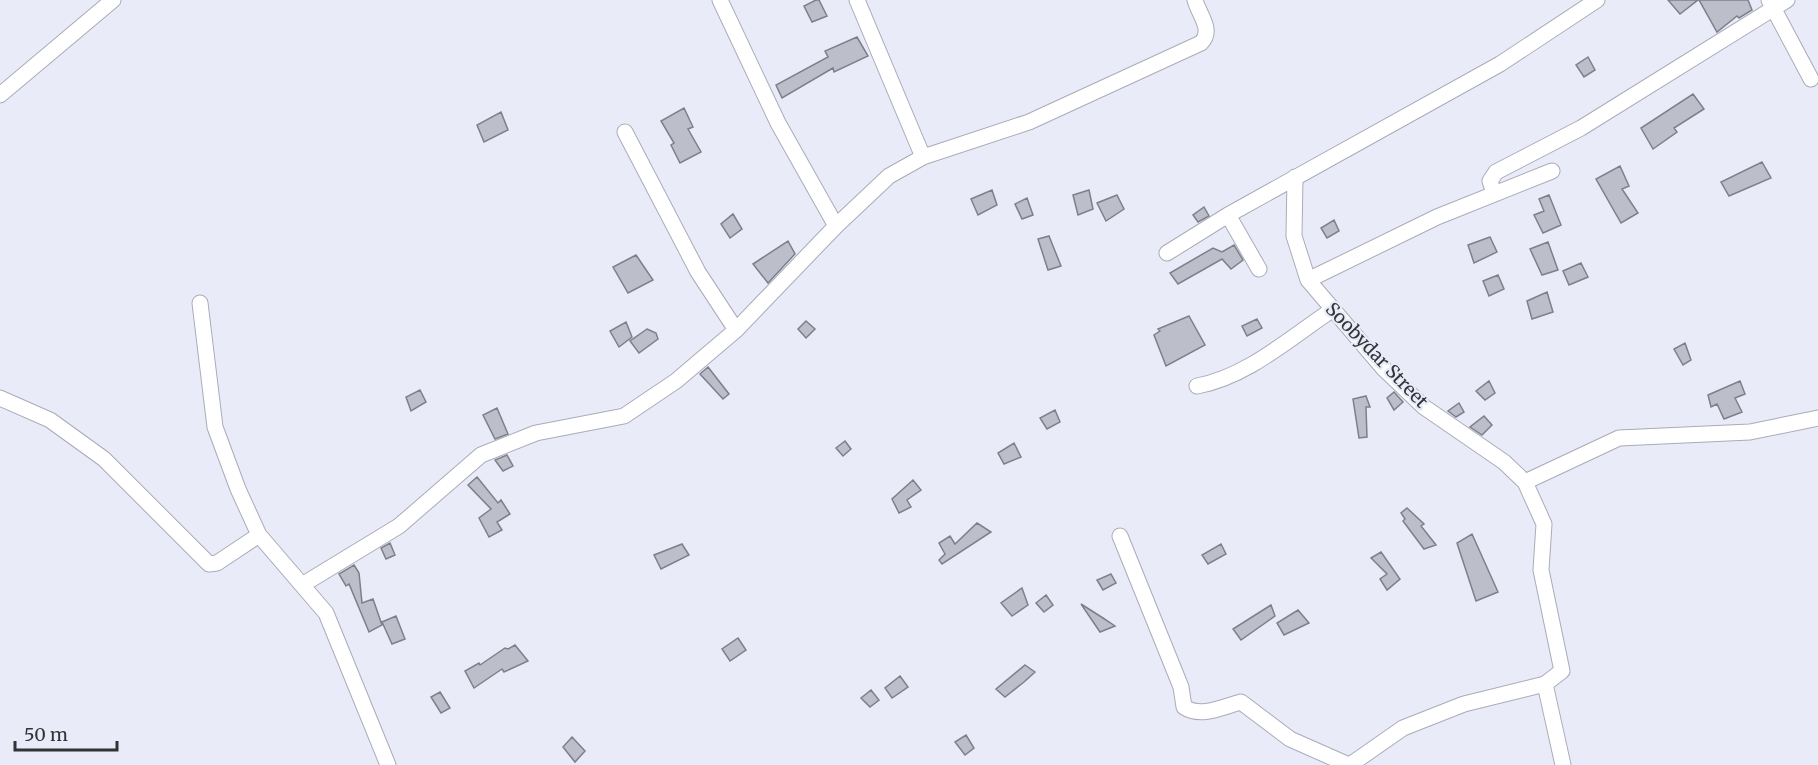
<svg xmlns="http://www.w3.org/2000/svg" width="1818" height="765" font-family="Merriweather,serif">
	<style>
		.building { fill: #bcbeca; stroke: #7d808a; stroke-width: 1.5 }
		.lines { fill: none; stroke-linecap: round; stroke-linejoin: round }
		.minor-casing { stroke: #a9acb7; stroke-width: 17 }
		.minor { stroke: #fff; stroke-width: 15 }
		.labels { text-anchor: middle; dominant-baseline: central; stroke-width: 4.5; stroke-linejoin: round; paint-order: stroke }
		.street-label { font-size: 18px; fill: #323337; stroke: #e9ecf8 }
	</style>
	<rect width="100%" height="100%" fill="#e9ecf8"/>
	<path class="building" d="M816,0H819L827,16L812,22L804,6Z
		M1668,0H1698L1680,14Z
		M1699,0H1748L1752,10L1739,18L1737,16L1717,32Z
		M857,37L868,56L834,72L833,68L782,98L776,85L828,57L825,51Z
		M1588,57L1595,70L1584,77L1576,65Z
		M1693,94L1704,109L1674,128L1677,132L1653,149L1641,128Z
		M684,108L693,127L688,129L701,152L680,163L671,145L674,143L661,121Z
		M501,112L508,130L484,142L477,125Z
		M1762,162L1771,178L1729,196L1721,182Z
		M1620,166L1629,186L1622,189L1638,213L1621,223L1596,179Z
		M992,190L997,205L978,215L971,199Z
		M1089,190L1093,209L1078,215L1073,195Z
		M1117,195L1124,209L1106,221L1097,203Z
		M1549,195L1561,225L1543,233L1534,215L1544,211L1539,199Z
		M1027,198L1033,215L1022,219L1015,204Z
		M1204,207L1209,216L1198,222L1193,215Z
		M733,214L742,229L730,238L721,224Z
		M1334,220L1339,231L1327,238L1321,228Z
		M1049,236L1061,266L1048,270L1038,239Z
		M1490,237L1497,252L1474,263L1468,245Z
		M788,241L795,254L768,283L753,264Z
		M1548,242L1558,270L1542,275L1530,249Z
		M1234,245L1243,260L1231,269L1222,259L1178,284L1170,273L1213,248L1222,252Z
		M636,255L653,280L628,293L613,267Z
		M1581,263L1588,277L1569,285L1563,271Z
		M1498,275L1504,289L1489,296L1483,281Z
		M1547,292L1553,312L1532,319L1527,301Z
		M1189,316L1205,345L1166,366L1154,335L1160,331L1158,329Z
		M1257,319L1262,328L1247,336L1242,326Z
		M806,321L815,329L806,338L798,329Z
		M626,322L632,337L619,347L610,331Z
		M647,329L656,333L658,339L639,353L630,341Z
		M1685,343L1691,360L1683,365L1674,349Z
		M708,367L729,394L723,399L700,374Z
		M1489,381L1495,393L1485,400L1476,391Z
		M1740,381L1745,394L1735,398L1742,412L1724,419L1717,404L1711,407L1708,395Z
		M420,390L426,402L411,411L406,397Z
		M1394,392L1403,402L1394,410L1387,398Z
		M1366,396L1370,407H1366L1367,437L1359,438L1353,399Z
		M1459,403L1464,412L1456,417L1448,411Z
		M497,408L508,434L495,439L483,415Z
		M1055,410L1060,422L1047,429L1040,418Z
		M1484,416L1492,425L1482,435L1470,427Z
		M845,441L851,449L843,456L836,448Z
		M1014,443L1021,457L1004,464L998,453Z
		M507,455L513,466L503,471L495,460Z
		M477,477L498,503L501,500L510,514L497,522L502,530L489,537L479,518L491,509L468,485Z
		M913,480L921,490L907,500L911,507L899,513L892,499Z
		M1407,508L1424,524L1421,526L1436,545L1424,549L1403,521L1405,519L1401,513Z
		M977,523L991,532L942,564L939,560L945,554L939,543L950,536L955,544Z
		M1472,534L1498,592L1476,601L1457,543Z
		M390,543L395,555L386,559L381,548Z
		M682,544L689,555L661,569L654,555Z
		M1221,544L1226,554L1208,564L1202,555Z
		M1381,552L1400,579L1387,590L1380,579L1387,574L1371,558Z
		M354,565L359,573L362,603L373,599L382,625L369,632L349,584L346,586L339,574Z
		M1111,574L1116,583L1103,590L1097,580Z
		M1022,588L1028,605L1012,616L1001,603Z
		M1046,595L1053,605L1044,612L1036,603Z
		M1081,604L1103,618L1115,626L1100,632Z
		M1271,605L1275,616L1241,640L1233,629Z
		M1298,610L1309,623L1284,635L1277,623Z
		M396,616L405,639L392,644L382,622Z
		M738,638L746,650L730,661L722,649Z
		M515,645L528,661L504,672L502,669L474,688L465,671L479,663L480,665L505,648L508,649Z
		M1025,665L1035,672L1024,682L1005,697L996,689Z
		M900,676L908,687L892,698L885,688Z
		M871,690L879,700L870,707L861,698Z
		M440,692L450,708L441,713L431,697Z
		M966,735L974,748L965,755L955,742Z
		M572,737L585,751L575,762L563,747Z"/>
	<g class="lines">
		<defs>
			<path id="minor" d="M720,0L778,123L836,226
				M857,0L923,157
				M1769,0L1811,79
				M0,95L113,0
				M625,132L698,272L736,330
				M1295,177L1294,236L1308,280L1383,368L1424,407L1504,462L1525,482L1544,524L1541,570L1562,671L1545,684L1563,765
				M1494,193L1490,181L1496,172L1581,128L1787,0
				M1228,215L1259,269
				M1167,253L1228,215L1500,64L1597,0
				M1308,280L1437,217L1552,171
				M200,303L215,427L238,489L259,535L326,613L388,765
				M1197,386C1247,377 1291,337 1332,310
				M0,398L50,420L104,459L209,564L217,563L259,535
				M1525,482L1619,438L1750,432L1818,418
				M1120,536L1181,687L1184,707C1201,718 1222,707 1241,702L1290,739L1349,765
				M302,585L399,526L481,455L536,433L624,416L676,381L736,330L836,226L889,176L923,157L1029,122L1201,43C1214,30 1199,15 1195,0
				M1350,765L1403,728L1464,704L1545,684"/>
		</defs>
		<use href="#minor" class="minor-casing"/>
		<use href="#minor" class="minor"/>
	</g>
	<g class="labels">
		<g class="street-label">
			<text transform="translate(1377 355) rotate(46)">Soobydar Street</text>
		</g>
	</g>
	<path d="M15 741v9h102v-9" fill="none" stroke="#323337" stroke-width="3"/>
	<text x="24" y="741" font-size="18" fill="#323337" stroke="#e9ecf8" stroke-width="4.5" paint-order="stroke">50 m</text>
</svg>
